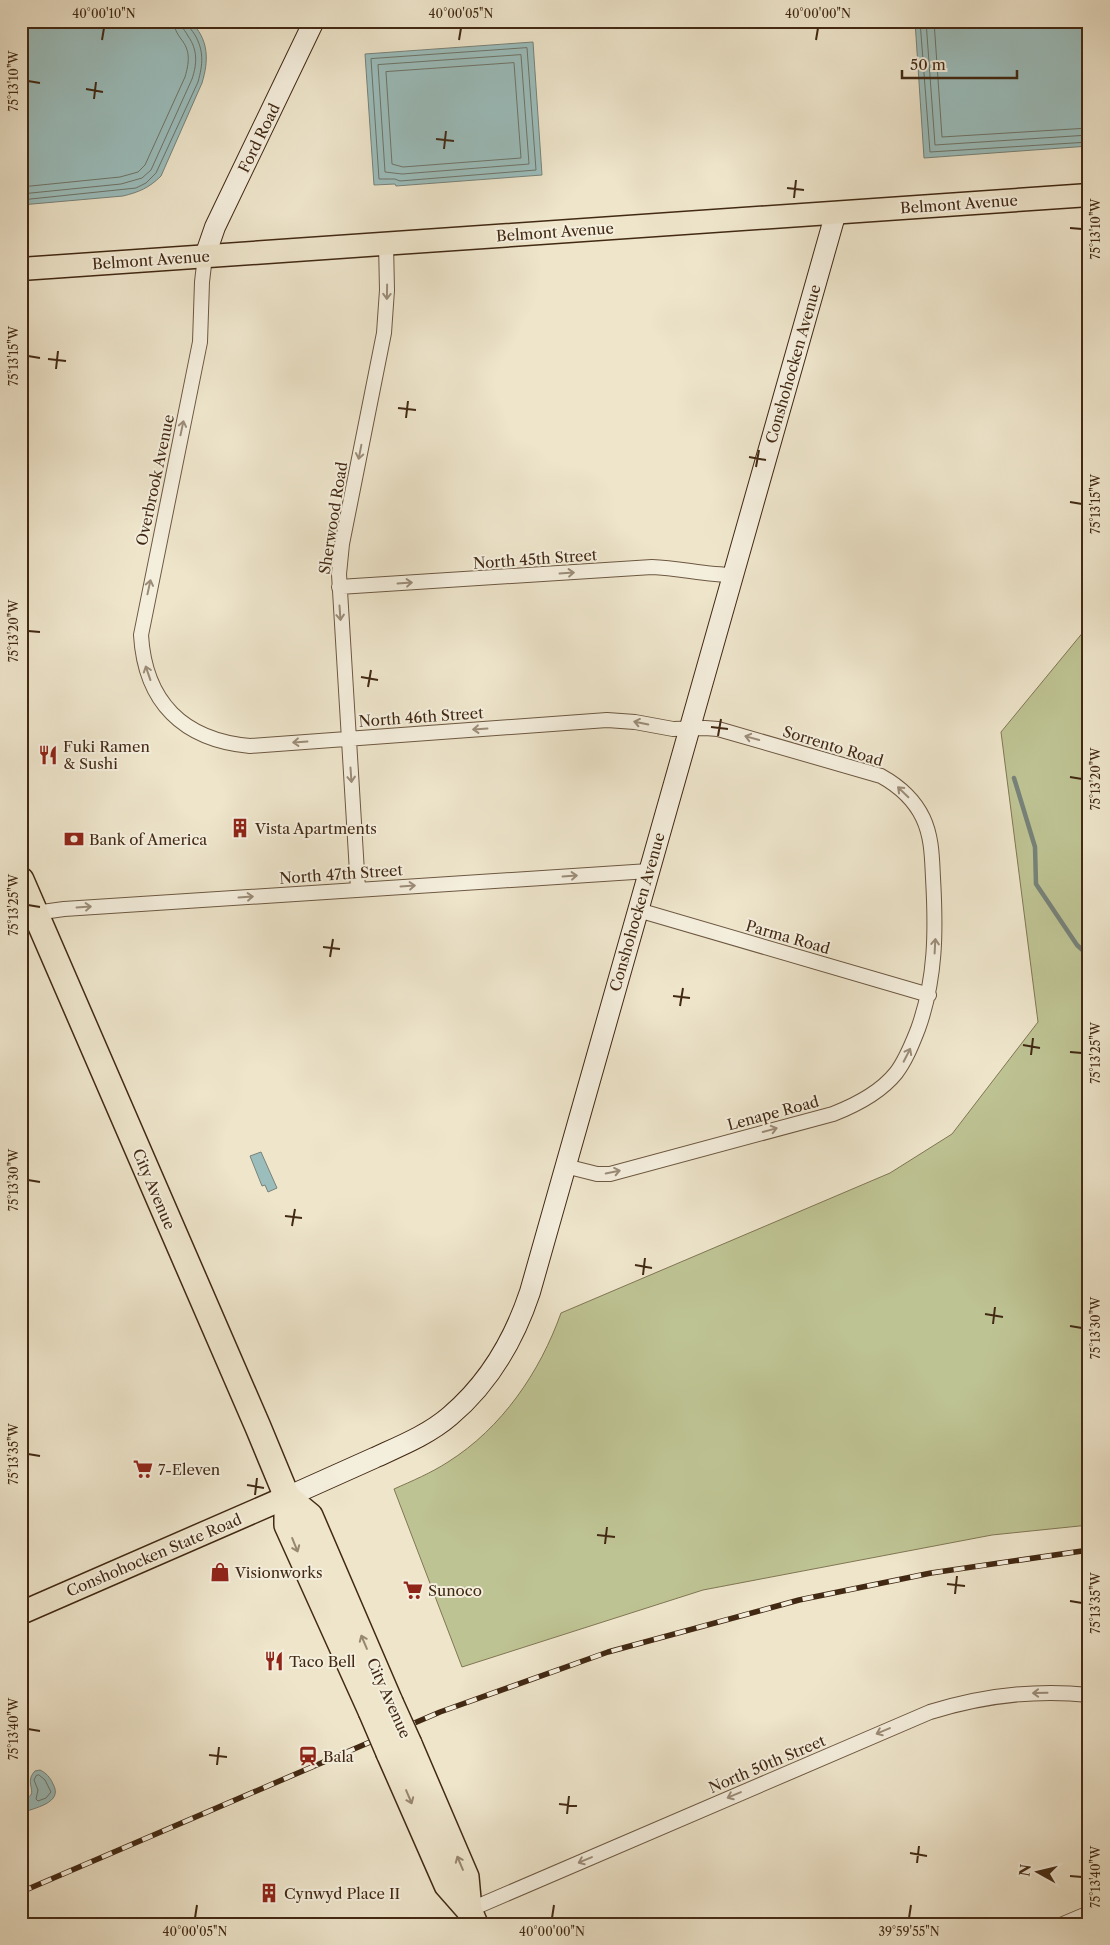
<svg xmlns="http://www.w3.org/2000/svg" width="1110" height="1945" font-family="'Libre Caslon Text',serif">
	<style>
		.green { fill: #bec393; stroke: #807653 }
		.water { fill: #9bbebd; stroke: #778279 }
		.lines { fill: none; stroke-linecap: round; stroke-linejoin: round }
		.shore { stroke: #6e7468; stroke-width: 1 }
		.stream { stroke: #778279; stroke-width: 4.5 }
		.street-casing { stroke: #6d5841; stroke-width: 16 }
		.secondary-casing { stroke: #422913; stroke-width: 22 }
		.primary-casing { stroke: #422913; stroke-width: 25 }
		.highway-casing { stroke: #422913; stroke-width: 28 }
		.street { stroke: #f4eedd; stroke-width: 14 }
		.secondary { stroke: #f4eedd; stroke-width: 20 }
		.primary { stroke: #eee5cb; stroke-width: 22 }
		.highway { stroke: #eee5cb; stroke-width: 25 }
		.rail-casing { stroke: #422913; stroke-width: 5.5 }
		.rail { stroke: #f4eedd; stroke-width: 4; stroke-dasharray: 11; stroke-linecap: butt }
		.highway-bridge-casing { stroke: #422913; stroke-width: 28; stroke-linecap: butt }
		.highway-bridge { stroke: #eee5cb; stroke-width: 25 }
		.oneway { stroke: #9b8c78 }
		.oneway2 { stroke: #98876f }
		.ticks { fill: none; stroke: #422913; stroke-width: 2 }
		.labels { text-anchor: middle; dominant-baseline: central; stroke-width: 4; stroke-linejoin: round; paint-order: stroke }
		.street-label { font-size: 15px; fill: #422913; stroke: #f4eedd }
		.poi-label { font-size: 15px; fill: #422913; stroke: #f4eedd; text-anchor: start }
		.neatline { fill: none; stroke: #422913; stroke-width: 2 }
		.ticks-label { font-size: 12px; text-anchor: middle; fill: #422913 }
	</style>
	<rect width="100%" height="100%" fill="#eee5cb"/>
	<filter id="stains"><feTurbulence type="fractalNoise" baseFrequency=".004" numOctaves="4"/><feColorMatrix values="0 0 0 0 .2 0 0 0 0 .09 0 0 0 0 .02 0 0 0 .5 -.17"/></filter>
	<radialGradient id="worn" r=".72"><stop offset=".6" stop-color="#630" stop-opacity="0"/><stop offset="1" stop-color="#630" stop-opacity=".3"/></radialGradient>
	<path class="green" d="M1089,625V1525L992,1535L703,1590L462,1667L394,1489C412,1481 431,1473 448,1462C502,1428 540,1372 561,1313L890,1173L952,1134L1038,1022L1001,732Z"/>
	<path class="water" d="M21,21H190C209,39 209,60 202,83L161,176C149,188 139,192 123,196L21,205Z
		M915,21H1089V146L924,158Z
		M533,42L542,175L396,186L395,184L374,185L365,54Z
		M261,1152L277,1188L268,1192L265,1185L262,1186L250,1156Z
		M40,1770C46,1773 50,1777 53,1784C64,1803 34,1808 21,1813V1799C43,1796 22,1784 35,1771Z"/>
	<g class="lines">
		<path class="shore" d="M920,21L930,152L1089,142
			M926,21L935,145L1089,135
			M934,21L942,137L1089,128
			M527,48L536,170L400,181L395,179H379L371,59Z
			M521,55L529,164L402,174L385,172L378,65Z
			M514,63L521,158L403,167L392,164L386,72Z
			M21,187L120,177L138,172L145,165L185,77C189,63 191,51 181,39C177,33 174,29 174,21
			M21,194L121,184L142,178L151,170L192,79C197,64 198,50 188,36C185,30 181,28 181,21
			M21,200L136,188L146,183L156,173L198,82C203,64 204,51 195,35C192,30 188,27 187,21
			M39,1775L45,1780L51,1792L46,1798L38,1801L36,1799L38,1790L34,1780L36,1776Z"/>
		<path class="stream" d="M1014,778L1035,847L1036,884L1077,945L1089,956"/>
		<defs>
			<path id="street" d="M205,256L202,282L200,342L141,635C145,702 183,740 250,746L607,720L635,722L673,729L705,728L718,729L881,776C899,786 914,799 923,818C932,837 932,858 933,878C936,930 936,979 918,1029C912,1044 906,1060 896,1073C880,1093 856,1105 833,1114L610,1174H597L565,1166
				M339,587L652,567C680,568 706,575 733,575
				M358,889L339,574L342,544L384,333L387,290L386,243
				M638,910L929,995
				M35,913L64,909L649,871
				M469,1910L930,1712C982,1696 1035,1689 1089,1695
				M1063,1924L1089,1913"/>
			<path id="secondary" d="M205,256L215,227L314,21
				M287,1497C316,1484 345,1471 374,1458C400,1446 428,1435 450,1416C489,1383 514,1340 530,1292L836,212"/>
			<path id="primary" d="M21,269L1089,195
				M21,1613L287,1497"/>
			<path id="highway" d="M21,880L258,1427L287,1497V1525L371,1711
				M287,1497L310,1516L390,1702
				M409,1744L466,1877L469,1910L475,1924
				M389,1753L447,1885L469,1910"/>
		</defs>
		<use href="#street" class="street-casing"/>
		<use href="#secondary" class="secondary-casing"/>
		<use href="#primary" class="primary-casing"/>
		<use href="#highway" class="highway-casing"/>
		<use href="#street" class="street"/>
		<use href="#secondary" class="secondary"/>
		<use href="#primary" class="primary"/>
		<use href="#highway" class="highway"/>
		<defs>
			<path id="rail" d="M21,1892L440,1712L608,1652L799,1600L931,1573L1089,1550"/>
		</defs>
		<use href="#rail" class="rail-casing"/>
		<use href="#rail" class="rail"/>
		<defs>
			<path id="highway-bridge" d="M390,1702L409,1744
				M371,1711L389,1753"/>
		</defs>
		<use href="#highway-bridge" class="highway-bridge-casing"/>
		<use href="#highway-bridge" class="highway-bridge"/>
	</g>
	<defs><path id="oneway-shaft" d="M-6 0H5M1.5-3L5.5 0L1.5 3" fill="none" stroke-width="1.6" stroke-linecap="round" stroke-linejoin="round" transform="scale(1.25)"/></defs>
	<g class="oneway">
		<use href="#oneway-shaft" transform="translate(387 292) rotate(91)"/>
		<use href="#oneway-shaft" transform="translate(182 428) rotate(-78)"/>
		<use href="#oneway-shaft" transform="translate(360 452) rotate(101)"/>
		<use href="#oneway-shaft" transform="translate(567 573) rotate(-4)"/>
		<use href="#oneway-shaft" transform="translate(405 583) rotate(-4)"/>
		<use href="#oneway-shaft" transform="translate(149 587) rotate(-78)"/>
		<use href="#oneway-shaft" transform="translate(340 613) rotate(86)"/>
		<use href="#oneway-shaft" transform="translate(148 673) rotate(-109)"/>
		<use href="#oneway-shaft" transform="translate(641 723) rotate(-168)"/>
		<use href="#oneway-shaft" transform="translate(480 729) rotate(176)"/>
		<use href="#oneway-shaft" transform="translate(752 738) rotate(-165)"/>
		<use href="#oneway-shaft" transform="translate(300 742) rotate(176)"/>
		<use href="#oneway-shaft" transform="translate(351 775) rotate(86)"/>
		<use href="#oneway-shaft" transform="translate(903 792) rotate(-136)"/>
		<use href="#oneway-shaft" transform="translate(570 876) rotate(-4)"/>
		<use href="#oneway-shaft" transform="translate(408 886) rotate(-4)"/>
		<use href="#oneway-shaft" transform="translate(246 897) rotate(-4)"/>
		<use href="#oneway-shaft" transform="translate(84 907) rotate(-4)"/>
		<use href="#oneway-shaft" transform="translate(935 946) rotate(-87)"/>
		<use href="#oneway-shaft" transform="translate(907 1055) rotate(-63)"/>
		<use href="#oneway-shaft" transform="translate(770 1130) rotate(-15)"/>
		<use href="#oneway-shaft" transform="translate(613 1172) rotate(-12)"/>
		<use href="#oneway-shaft" transform="translate(1040 1693) rotate(179)"/>
		<use href="#oneway-shaft" transform="translate(883 1731) rotate(157)"/>
		<use href="#oneway-shaft" transform="translate(734 1795) rotate(157)"/>
		<use href="#oneway-shaft" transform="translate(585 1860) rotate(157)"/>
	</g>
	<g class="oneway2">
		<use href="#oneway-shaft" transform="translate(295 1545) rotate(68)"/>
		<use href="#oneway-shaft" transform="translate(364 1642) rotate(-113)"/>
		<use href="#oneway-shaft" transform="translate(409 1797) rotate(67)"/>
		<use href="#oneway-shaft" transform="translate(460 1863) rotate(-113)"/>
	</g>
	<path class="ticks" d="M102,40L104,28M459,40L461,28M816,40L818,28M28,81L40,83M86,89L103,92M94,99L96,82M436,139L454,141M444,149L446,131M787,188L804,190M794,198L796,180M1070,228L1082,229M28,356L40,358M48,359L66,361M56,369L58,351M398,408L416,410M406,418L408,401M749,457L766,460M756,467L759,450M1070,502L1082,504M28,631L40,632M361,677L378,680M368,687L371,670M711,727L728,729M718,736L721,719M1070,777L1082,779M28,905L40,907M323,947L340,949M330,957L333,939M673,996L690,998M680,1006L683,988M1023,1045L1040,1048M1070,1052L1082,1053M1031,1055L1033,1038M28,1180L40,1182M285,1216L302,1218M292,1226L295,1209M635,1265L652,1268M643,1275L645,1258M985,1314L1003,1317M993,1324L995,1307M1070,1326L1082,1328M28,1454L40,1456M247,1485L264,1488M255,1495L257,1478M597,1535L615,1537M605,1544L607,1527M947,1584L965,1586M955,1594L957,1576M1070,1601L1082,1603M28,1729L40,1731M209,1755L227,1757M217,1765L219,1747M559,1804L577,1806M567,1814L569,1796M910,1853L927,1856M917,1863L919,1846M1070,1876L1082,1877M195,1918L197,1905M552,1918L554,1905M909,1918L911,1905"/>
	<defs>
		<symbol id="restaurant-bare" viewBox="-9 -9 18 18"><path d="M-5-6h1v4h1v-4h1v4h1v-4h1v5L-1.5 .5V6h-2V.5L-5-1ZM5-6V6H3V1.5H1.5Q1.5-4 5-6Z" fill="#8f2418" stroke="#f4eedd" stroke-width="2.5" paint-order="stroke"/></symbol>
		<symbol id="building-bare" viewBox="-9 -9 18 18"><path d="M-4-6H4V6H1V3H-1V6H-4ZM-2.5-4.3h1.7v1.8h-1.7ZM.8-4.3h1.7v1.8H.8ZM-2.5-1h1.7V.8h-1.7ZM.8-1h1.7V.8H.8Z" fill="#8f2418" stroke="#f4eedd" stroke-width="2.5" paint-order="stroke"/></symbol>
		<symbol id="bank-bare" viewBox="-9 -9 18 18"><path d="M-6-4H6V4H-6ZM0-2.3a2.3 2.3 0 1 0 0 4.6a2.3 2.3 0 1 0 0-4.6Z" fill="#8f2418" stroke="#f4eedd" stroke-width="2.5" paint-order="stroke"/></symbol>
		<symbol id="supermarket-bare" viewBox="-9 -9 18 18"><path d="M-6-5.5h2.5l.6 2H6L4.5 2H-2.5L-4.4-4H-6ZM-1.5 3.2a1.3 1.3 0 1 0 .1 0ZM3 3.2a1.3 1.3 0 1 0 .1 0Z" fill="#8f2418" stroke="#f4eedd" stroke-width="2.5" paint-order="stroke"/></symbol>
		<symbol id="shop-bare" viewBox="-9 -9 18 18"><path d="M-5-2.5h2.3a2.7 3.5 0 0 1 5.4 0H5L5.5 6h-11ZM-1.5-2.5h3a1.5 2.3 0 0 0-3 0Z" fill="#8f2418" stroke="#f4eedd" stroke-width="2.5" paint-order="stroke"/></symbol>
		<symbol id="station-bare" viewBox="-9 -9 18 18"><path d="M-3-6H3Q5-6 5-4V2Q5 4 3 4L4.5 6H3L1.5 4h-3L-3 6H-4.5L-3 4Q-5 4-5 2V-4Q-5-6-3-6ZM-3.5-4v3h7v-3ZM-3.5 1v1.5H-2V1ZM2 1v1.5H3.5V1Z" fill="#8f2418" stroke="#f4eedd" stroke-width="2.5" paint-order="stroke"/></symbol>
	</defs>
	<g fill-rule="evenodd">
		<use href="#restaurant-bare" x="34" y="741" width="28" height="28"/>
		<use href="#building-bare" x="226" y="814" width="28" height="28"/>
		<use href="#bank-bare" x="60" y="825" width="28" height="28"/>
		<use href="#supermarket-bare" x="129" y="1455" width="28" height="28"/>
		<use href="#shop-bare" x="206" y="1558" width="28" height="28"/>
		<use href="#supermarket-bare" x="399" y="1576" width="28" height="28"/>
		<use href="#restaurant-bare" x="260" y="1647" width="28" height="28"/>
		<use href="#station-bare" x="294" y="1742" width="28" height="28"/>
		<use href="#building-bare" x="255" y="1879" width="28" height="28"/>
	</g>
	<g class="labels">
		<g class="street-label">
			<text transform="translate(259 138) rotate(-64)">Ford Road</text>
			<text transform="translate(959 204) rotate(-4)">Belmont Avenue</text>
			<text transform="translate(555 232) rotate(-4)">Belmont Avenue</text>
			<text transform="translate(151 260) rotate(-4)">Belmont Avenue</text>
			<text transform="translate(793 364) rotate(-74)">Conshohocken Avenue</text>
			<text transform="translate(155 480) rotate(-78)">Overbrook Avenue</text>
			<text transform="translate(333 518) rotate(-81)">Sherwood Road</text>
			<text transform="translate(535 559) rotate(-4)">North 45th Street</text>
			<text transform="translate(421 717) rotate(-4)">North 46th Street</text>
			<text transform="translate(833 746) rotate(17)">Sorrento Road</text>
			<text transform="translate(341 874) rotate(-4)">North 47th Street</text>
			<text transform="translate(637 912) rotate(-74)">Conshohocken Avenue</text>
			<text transform="translate(788 937) rotate(16)">Parma Road</text>
			<text transform="translate(773 1113) rotate(-15)">Lenape Road</text>
			<text transform="translate(154 1189) rotate(67)">City Avenue</text>
			<text transform="translate(154 1555) rotate(-23)">Conshohocken State Road</text>
			<text transform="translate(389 1698) rotate(66)">City Avenue</text>
			<text transform="translate(767 1764) rotate(-23)">North 50th Street</text>
		</g>
		<g class="poi-label">
			<text x="63" y="746">Fuki Ramen<tspan x="63" dy="17">&amp; Sushi</tspan></text>
			<text x="255" y="828">Vista Apartments</text>
			<text x="89" y="839">Bank of America</text>
			<text x="158" y="1469">7-Eleven</text>
			<text x="235" y="1572">Visionworks</text>
			<text x="428" y="1590">Sunoco</text>
			<text x="289" y="1661">Taco Bell</text>
			<text x="323" y="1756">Bala</text>
			<text x="284" y="1893">Cynwyd Place II</text>
		</g>
	</g>
	<rect width="1110" height="1945" fill="none" stroke="#eee5cb" stroke-width="55"/>
	<g transform="translate(1038 1872) rotate(278)" stroke="#f4eedd" stroke-width="4" paint-order="stroke">
	<path d="M0-4L9 19L0 12L-9 19Z" fill="#422913"/>
	<text y="-8" font-size="14" font-weight="bold" text-anchor="middle" fill="#422913">N</text>
	</g>
	<path d="M902 70v8h115v-8" fill="none" stroke="#422913" stroke-width="2.5"/>
	<text x="910" y="70" font-size="15" fill="#422913" stroke="#f4eedd" stroke-width="4" paint-order="stroke">50 m</text>
	<rect x="28" y="28" width="1054" height="1890" class="neatline"/>
	<g class="ticks-label">
		<text x="104" y="18">40°00'10"N</text>
		<text x="461" y="18">40°00'05"N</text>
		<text x="818" y="18">40°00'00"N</text>
		<text transform="translate(14 81) rotate(-90)" y="4">75°13'10"W</text>
		<text transform="translate(1096 229) rotate(-90)" y="4">75°13'10"W</text>
		<text transform="translate(14 356) rotate(-90)" y="4">75°13'15"W</text>
		<text transform="translate(1096 504) rotate(-90)" y="4">75°13'15"W</text>
		<text transform="translate(14 631) rotate(-90)" y="4">75°13'20"W</text>
		<text transform="translate(1096 779) rotate(-90)" y="4">75°13'20"W</text>
		<text transform="translate(14 905) rotate(-90)" y="4">75°13'25"W</text>
		<text transform="translate(1096 1053) rotate(-90)" y="4">75°13'25"W</text>
		<text transform="translate(14 1180) rotate(-90)" y="4">75°13'30"W</text>
		<text transform="translate(1096 1328) rotate(-90)" y="4">75°13'30"W</text>
		<text transform="translate(14 1454) rotate(-90)" y="4">75°13'35"W</text>
		<text transform="translate(1096 1603) rotate(-90)" y="4">75°13'35"W</text>
		<text transform="translate(14 1729) rotate(-90)" y="4">75°13'40"W</text>
		<text transform="translate(1096 1877) rotate(-90)" y="4">75°13'40"W</text>
		<text x="195" y="1936">40°00'05"N</text>
		<text x="552" y="1936">40°00'00"N</text>
		<text x="909" y="1936">39°59'55"N</text>
	</g>
	<rect width="100%" height="100%" filter="url(#stains)"/>
	<rect width="100%" height="100%" fill="url(#worn)"/>
</svg>
